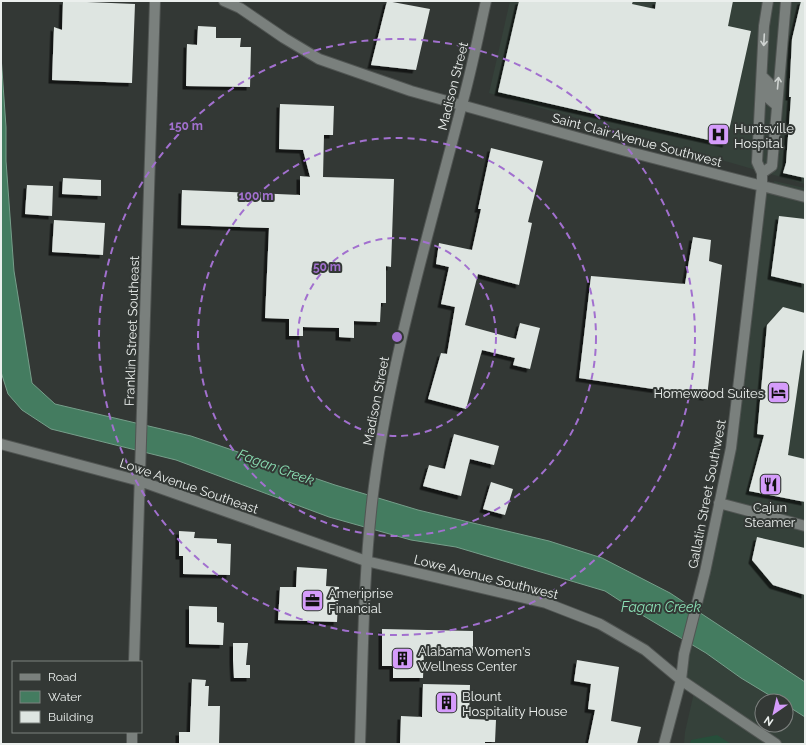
<svg xmlns="http://www.w3.org/2000/svg" width="806" height="745" font-family="Raleway,sans-serif">
	<style>
		.built { fill: #35413a; fill-rule: evenodd }
		.green { fill: #264e3a }
		.water { fill: #447c60; stroke: #769e8a }
		.building { fill: #dee5e1; filter: url(#shadow) }
		.lines { fill: none; stroke-linecap: round; stroke-linejoin: round }
		.tertiary-casing { stroke: #515553; stroke-width: 12 }
		.secondary-casing { stroke: #515553; stroke-width: 12 }
		.tertiary { stroke: #7a807d; stroke-width: 10 }
		.secondary { stroke: #7a807d; stroke-width: 10 }
		.oneway { stroke: #cfd3d1 }
		.ring { fill: none; stroke: #a270cf; stroke-width: 2; stroke-dasharray: 7 5 }
		.labels { text-anchor: middle; dominant-baseline: central; stroke-width: 4; stroke-linejoin: round; paint-order: stroke }
		.street-label { font-size: 13px; fill: #ebefed; stroke: #333835 }
		.poi-label { font-size: 13px; fill: #ebefed; stroke: #333835; text-anchor: start }
		.water-label { font-size: 14px; font-style: italic; fill: #8ce1b6; stroke: #333835 }
		.centre { fill: #a270cf; stroke: #333835; stroke-width: 2 }
		.ring-label { font-size: 12px; text-anchor: middle; font-weight: bold; fill: #a270cf; stroke: #333835; stroke-width: 4; stroke-linejoin: round; paint-order: stroke }
	</style>
	<defs>
		<filter id="shadow"><feDropShadow dx="-3.5" dy="3.5" stdDeviation="0" flood-color="#0009"/></filter>
	</defs>
	<rect width="100%" height="100%" fill="#333835"/>
	<path class="built" d="M510,1H805V184L489,93Z
		M774,181L805,188V744H684L685,732L695,688L681,680L719,503L762,186L773,189ZM762,701H786V725H762Z"/>
	<path class="green" d="M717,735L731,744H690L691,740Z"/>
	<path class="water" d="M1,56L6,127V161L14,271L32,383L55,404L191,436L335,485L418,510L549,541L602,558L670,593L805,682V717L786,705V701H779L741,678L706,653L642,615L605,591L456,547L411,540L329,517L176,460L51,429L22,410L8,394L1,372Z"/>
	<path class="building" d="M63,1L135,4L132,83L52,80L54,27L62,30Z
		M387,1L430,9L416,70L371,65Z
		M519,1H633L632,4L655,9L656,1H733L728,26L751,31L726,144L498,92Z
		M801,1H805V178L783,173L786,163L791,97H789L792,39Z
		M198,26L216,27V38H241L240,47H251L250,87L186,86L187,44L197,45Z
		M280,104L334,106L333,135H324L323,177L394,179L391,267L386,266V303H381L380,322L354,321V338L339,337V328L303,327V336H289V319L265,318L269,228L181,225L182,190L300,195V176L310,177L303,150L279,149Z
		M491,148L543,161L528,222L532,223L519,285L478,274L465,325L516,339L520,323L540,328L530,369L513,365L515,358L482,350L466,409L428,399L441,353L447,354L455,307L441,304L449,267L436,264L439,243L472,250L481,209H478Z
		M63,178L101,180V196L62,194Z
		M27,185L53,186L52,216L25,214Z
		M779,216L805,219V284L771,276Z
		M54,220L105,223L103,255L52,252Z
		M693,237L711,240L709,261L722,265L707,397L579,378L591,276L685,284Z
		M783,307L805,313V351L803,350L788,455L805,459V502L749,491L764,435L757,434L767,325Z
		M454,434L499,446L494,465L470,459L461,496L423,486L429,465L445,469Z
		M491,482L513,489L505,515L483,509Z
		M179,531L195,532L194,538L217,539V543L231,544L230,575L183,574V556H179Z
		M757,537L805,548V595L773,585L752,560Z
		M297,567L327,569L326,586L339,587L337,622L278,620L280,587H296Z
		M189,606L217,607V622L224,623L223,645L189,644Z
		M382,629L473,631V653L424,651L423,678H393V666H382Z
		M233,643H248L246,665H250V678H234L233,660Z
		M577,660L619,667L611,721L641,727L637,744H588L595,710L588,709L591,684L574,681Z
		M192,679L206,680L205,686H209L208,706H220L219,744H179V732H190Z
		M423,684L470,685L469,719L496,720L495,742H485V744H400L401,716L422,717Z"/>
	<g class="lines">
		<defs>
			<path id="tertiary" d="M224,1L240,8L284,38L319,59L411,91L626,151L805,197
				M762,76L769,83V99L776,105
				M762,173L772,166L786,1
				M1,444L140,481L366,561L546,603L600,624L645,650L681,680L776,744
				M719,503L805,526
				M134,662L155,1
				M132,744V732
				M664,744L681,680L684,654L705,572L731,448L762,186V173L757,162L764,26L768,1"/>
			<path id="secondary" d="M360,744C363,658 363,571 374,486C391,358 429,233 461,108C471,73 478,37 486,1"/>
		</defs>
		<use href="#tertiary" class="tertiary-casing"/>
		<use href="#secondary" class="secondary-casing"/>
		<use href="#tertiary" class="tertiary"/>
		<use href="#secondary" class="secondary"/>
	</g>
	<defs><path id="oneway-shaft" d="M-6 0H5M1.5-3L5.5 0L1.5 3" fill="none" stroke-width="1.6" stroke-linecap="round" stroke-linejoin="round"/></defs>
	<g class="oneway">
		<use href="#oneway-shaft" transform="translate(764 40) rotate(93)"/>
		<use href="#oneway-shaft" transform="translate(778 83) rotate(-85)"/>
	</g>
	<g class="ring">
		<circle cx="397" cy="337" r="99"/>
		<circle cx="397" cy="337" r="199"/>
		<circle cx="397" cy="337" r="298"/>
	</g>
	<defs>
		<symbol id="hospital-square" viewBox="-11 -11 22 22"><rect x="-9" y="-9" width="18" height="18" rx="4" fill="#d59cfb" stroke="#333835"/><path d="M-5-5h3v3.5h4V-5h3V5h-3V1.5h-4V5h-3Z" fill="#111"/></symbol>
		<symbol id="hotel-square" viewBox="-11 -11 22 22"><rect x="-9" y="-9" width="18" height="18" rx="4" fill="#d59cfb" stroke="#333835"/><path d="M-6-4.5h1.5V1H6V5H4.5V3h-9V5H-6ZM-4 0a1.8 1.8 0 1 1 3.6 0ZM.5 0V-2.5h3Q6-2.5 6 0Z" fill="#111"/></symbol>
		<symbol id="restaurant-square" viewBox="-11 -11 22 22"><rect x="-9" y="-9" width="18" height="18" rx="4" fill="#d59cfb" stroke="#333835"/><path d="M-5-6h1v4h1v-4h1v4h1v-4h1v5L-1.5 .5V6h-2V.5L-5-1ZM5-6V6H3V1.5H1.5Q1.5-4 5-6Z" fill="#111"/></symbol>
		<symbol id="office-square" viewBox="-11 -11 22 22"><rect x="-9" y="-9" width="18" height="18" rx="4" fill="#d59cfb" stroke="#333835"/><path d="M-6-3h4V-5.5h4V-3h4V5H-6ZM-1-4.5V-3h2v-1.5ZM-6 0V1H6V0Z" fill="#111"/></symbol>
		<symbol id="building-square" viewBox="-11 -11 22 22"><rect x="-9" y="-9" width="18" height="18" rx="4" fill="#d59cfb" stroke="#333835"/><path d="M-4-6H4V6H1V3H-1V6H-4ZM-2.5-4.3h1.7v1.8h-1.7ZM.8-4.3h1.7v1.8H.8ZM-2.5-1h1.7V.8h-1.7ZM.8-1h1.7V.8H.8Z" fill="#111"/></symbol>
	</defs>
	<g fill-rule="evenodd">
		<use href="#hospital-square" x="706" y="122" width="25" height="25"/>
		<use href="#hotel-square" x="766" y="380" width="25" height="25"/>
		<use href="#restaurant-square" x="758" y="472" width="25" height="25"/>
		<use href="#office-square" x="300" y="588" width="25" height="25"/>
		<use href="#building-square" x="390" y="646" width="25" height="25"/>
		<use href="#building-square" x="434" y="690" width="25" height="25"/>
	</g>
	<g class="labels">
		<g class="street-label">
			<text transform="translate(453 86) rotate(-76)">Madison Street</text>
			<text transform="translate(637 140) rotate(15)">Saint Clair Avenue Southwest</text>
			<text transform="translate(132 331) rotate(-88)">Franklin Street Southeast</text>
			<text transform="translate(376 401) rotate(-79)">Madison Street</text>
			<text transform="translate(189 486) rotate(19)">Lowe Avenue Southeast</text>
			<text transform="translate(707 494) rotate(-79)">Gallatin Street Southwest</text>
			<text transform="translate(486 577) rotate(14)">Lowe Avenue Southwest</text>
		</g>
		<g class="poi-label">
			<text x="734" y="128">Huntsville<tspan x="734" dy="15">Hospital</tspan></text>
			<text x="764" y="393" text-anchor="end">Homewood Suites</text>
			<text x="770" y="507" text-anchor="middle">Cajun<tspan x="770" dy="15">Steamer</tspan></text>
			<text x="328" y="593">Ameriprise<tspan x="328" dy="15">Financial</tspan></text>
			<text x="418" y="651">Alabama Women's<tspan x="418" dy="15">Wellness Center</tspan></text>
			<text x="462" y="696">Blount<tspan x="462" dy="15">Hospitality House</tspan></text>
		</g>
		<g class="water-label">
			<text transform="translate(276 467) rotate(20)">Fagan Creek</text>
			<text x="661" y="607">Fagan Creek</text>
		</g>
	</g>
	<circle cx="397" cy="337" r="6" class="centre"/>
	<g class="ring-label">
		<text x="186" y="130">150 m</text>
		<text x="256" y="200">100 m</text>
		<text x="327" y="271">50 m</text>
	</g>
	<rect width="806" height="745" fill="none" stroke="#ebefed" stroke-width="4"/>
	<rect x="12" y="661" width="130" height="72" fill="#333835" stroke="#7d817f"/>
	<rect x="20" y="674" width="20" height="6" fill="#7a807d" stroke="#7d817f"/>
	<text x="48" y="681" font-size="12" fill="#ebefed">Road</text>
	<rect x="20" y="691" width="20" height="12" fill="#447c60" stroke="#7d817f"/>
	<text x="48" y="701" font-size="12" fill="#ebefed">Water</text>
	<rect x="20" y="711" width="20" height="12" fill="#dee5e1" stroke="#7d817f"/>
	<text x="48" y="721" font-size="12" fill="#ebefed">Building</text>
	<g transform="translate(774 713) rotate(214)"><circle r="19" fill="#333835" stroke="#7d817f"/>
	<path d="M0-3L7 15L0 10L-7 15Z" fill="#d59cfb"/>
	<text y="-6" font-size="11" font-weight="bold" text-anchor="middle" fill="#ebefed">N</text>
	</g>
</svg>
